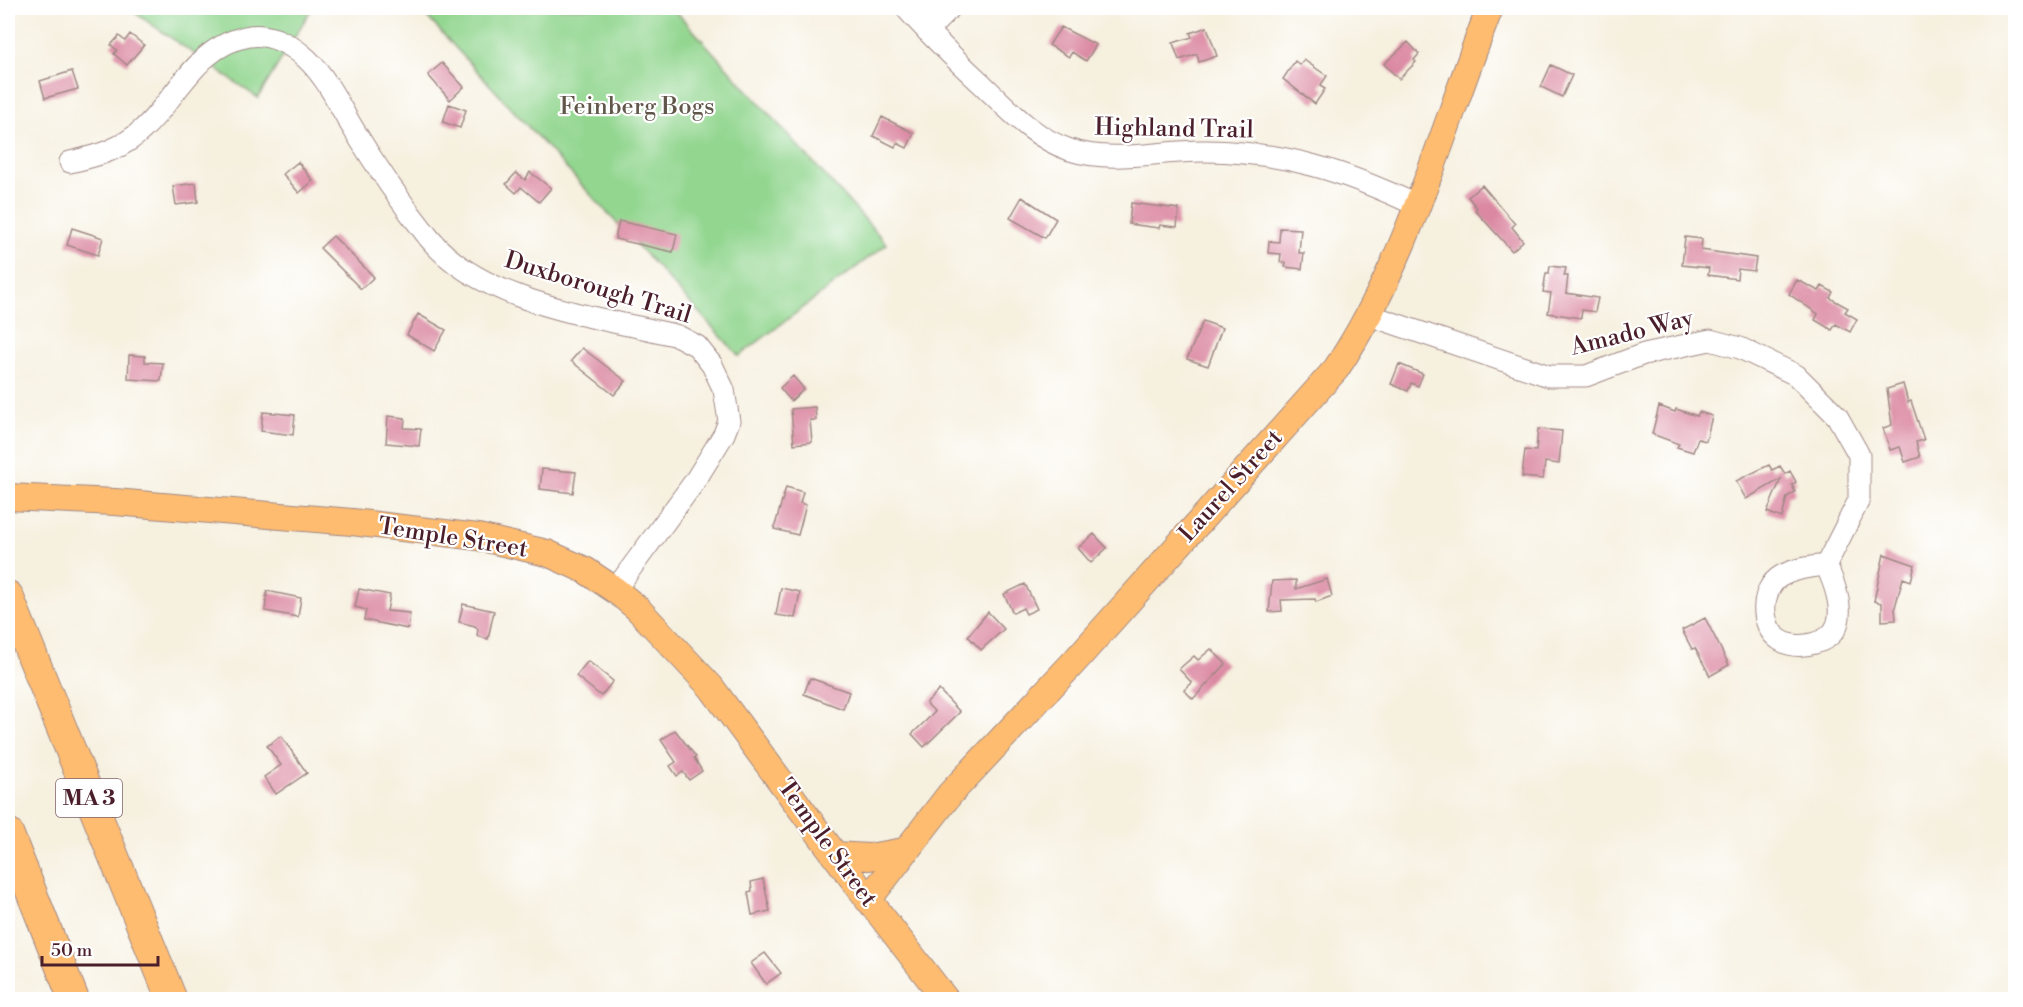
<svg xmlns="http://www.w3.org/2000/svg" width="2023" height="1007" font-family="'Libre Bodoni',serif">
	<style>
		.green { fill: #92d68f; stroke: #6e7a5d; stroke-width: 1.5 }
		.building { fill: #db89a3 }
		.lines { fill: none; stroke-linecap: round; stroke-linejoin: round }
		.minor-casing { stroke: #a08885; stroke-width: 23 }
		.major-casing { stroke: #a08885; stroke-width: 28 }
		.highway-casing { stroke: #a08885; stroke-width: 32 }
		.minor { stroke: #fff; stroke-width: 21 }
		.major { stroke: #febc70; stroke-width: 26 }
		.highway { stroke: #febc70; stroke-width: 30 }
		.labels { text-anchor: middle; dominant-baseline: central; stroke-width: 4.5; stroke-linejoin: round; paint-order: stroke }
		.shield { fill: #fff; stroke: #80626b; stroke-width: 1.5 }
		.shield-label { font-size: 22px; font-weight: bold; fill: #4a1f2b }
		.park-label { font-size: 24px; fill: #605649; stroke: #fff }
		.street-label { font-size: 24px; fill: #4a1f2b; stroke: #fff }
	</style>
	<rect width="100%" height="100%" fill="#fff"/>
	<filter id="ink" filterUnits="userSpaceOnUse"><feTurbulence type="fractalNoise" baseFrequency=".0167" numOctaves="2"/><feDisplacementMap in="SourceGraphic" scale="12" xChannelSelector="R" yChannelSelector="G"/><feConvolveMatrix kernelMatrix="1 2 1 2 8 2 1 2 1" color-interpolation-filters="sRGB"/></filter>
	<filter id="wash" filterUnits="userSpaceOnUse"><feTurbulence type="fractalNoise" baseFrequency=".008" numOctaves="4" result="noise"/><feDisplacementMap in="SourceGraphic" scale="24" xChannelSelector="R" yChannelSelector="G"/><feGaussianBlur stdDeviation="1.35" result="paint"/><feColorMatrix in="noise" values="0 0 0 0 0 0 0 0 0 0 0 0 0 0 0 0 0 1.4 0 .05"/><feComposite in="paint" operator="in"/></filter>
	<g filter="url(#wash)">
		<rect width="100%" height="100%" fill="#f6f0df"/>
		<path class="green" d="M128,8H312L258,98Z
			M419,8H673L887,244L739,356Z"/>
		<g id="blocks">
			<path class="building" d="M1061,27L1096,45L1086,61L1072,52L1069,57L1049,45Z
				M1207,27L1217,56L1199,62L1197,54L1179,60L1173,43L1192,37L1190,33Z
				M130,34L144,45L127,65L114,54L117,50L111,45L119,36L125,41Z
				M1408,42L1419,54L1414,60L1416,62L1399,79L1384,64Z
				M1304,60L1327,76L1320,86L1325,89L1315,104L1283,79L1295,61L1300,65Z
				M442,63L464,87L450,100L428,75Z
				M1551,65L1572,75L1562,97L1541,87Z
				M72,71L78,89L45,98L40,81Z
				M449,104L466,110L460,128L443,122Z
				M882,117L914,133L907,148L897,143L895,147L873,136Z
				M298,162L313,181L299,193L283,174Z
				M530,172L551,188L539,202L521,187L516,193L506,184L516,173L525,180Z
				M196,183L198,202L176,205L173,186Z
				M1482,185L1515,224L1512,227L1523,241L1512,251L1475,210L1477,208L1468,197Z
				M1022,197L1056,219L1045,238L1010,218Z
				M1131,203L1179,209L1177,227L1160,225L1159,228L1129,224Z
				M619,221L677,234L673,252L615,239Z
				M72,228L103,238L98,255L67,245Z
				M1280,228L1301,229L1299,253H1304L1302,269L1285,267L1286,263L1280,262L1281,254L1268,253L1269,241L1279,242Z
				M333,236L374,277L361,289L320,248Z
				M1685,237L1702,239L1701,250L1756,258L1754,271L1738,269L1737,279L1708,275L1709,268L1682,265Z
				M1550,266L1566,268L1564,276H1568L1566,293L1598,298L1595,312L1582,310L1581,318L1548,313L1551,293L1543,292L1546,273H1549Z
				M1797,280L1819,291L1822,286L1833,292L1830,298L1848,308L1845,312L1857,319L1850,332L1836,324L1832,330L1815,320L1818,314L1789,294Z
				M418,314L446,330L434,351L407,335Z
				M1203,321L1222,328L1208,366L1187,359Z
				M582,348L626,381L614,395L571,361Z
				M129,355L145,356V362L163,363L161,381L128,379Z
				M1399,364L1423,374L1418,386L1411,383L1408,391L1391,384Z
				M793,376L804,389L791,401L780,388Z
				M1903,384L1908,402L1911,401L1924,440L1916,442L1920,457L1905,462L1900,447L1890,450L1883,428L1892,425L1887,389Z
				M1659,406L1675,412L1676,409L1697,416L1699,412L1712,416L1706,441L1698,439L1693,452L1677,447L1679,444L1652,434Z
				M815,407L816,420H810L812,442L794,444L791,409Z
				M263,412L295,415L293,435L261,431Z
				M388,416L405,418L404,428L421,429L419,446L386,443Z
				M1538,429L1562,431L1559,464L1545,462L1543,479L1522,477L1525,450L1536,451Z
				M1769,465L1772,470L1780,466L1785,474L1790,471L1796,482L1792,485L1795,492L1787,497L1782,518L1767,512L1781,479L1746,499L1736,481Z
				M542,469L576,472L573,493L540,489Z
				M786,487L803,492L800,503L806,505L798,535L774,529Z
				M1094,534L1107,548L1091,563L1078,548Z
				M1884,554L1915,565L1911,581L1903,578L1895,607L1896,620L1882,621V603L1874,601Z
				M1327,579L1332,596L1316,602L1315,599L1281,600L1282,611L1269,612L1272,581L1296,580V589Z
				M1025,584L1037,609L1026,614L1023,608L1013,613L1004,594Z
				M781,588L800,592L795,618L776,615Z
				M359,589L390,595L387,611L410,613L408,629L364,620L366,610L355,607Z
				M267,591L301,598L298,617L265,611Z
				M463,604L494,611L488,639L477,636L478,629L475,626L459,622Z
				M988,612L1004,629L981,650L968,636Z
				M1705,618L1729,665L1710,676L1695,648L1692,649L1682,630Z
				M1211,649L1226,664L1193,699L1184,690L1192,683L1179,669L1194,656L1198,660Z
				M588,661L613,681L601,696L576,676Z
				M810,678L849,692L843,709L804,694Z
				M939,690L960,712L924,747L912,734L935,712L926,703Z
				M675,730L696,757L694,758L702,771L689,780L683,772L677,776L670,766L676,762L661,740Z
				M281,736L307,773L276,794L264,777L281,765L267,746Z
				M763,879L770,911L752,915L748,892L752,891L751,882Z
				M765,953L781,973L766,984L751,963Z"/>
		</g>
	</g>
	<g filter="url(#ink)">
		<use href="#blocks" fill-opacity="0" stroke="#a08885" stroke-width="1.5"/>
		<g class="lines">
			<defs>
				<path id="minor" d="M906,8C930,35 956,60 983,85C1009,110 1034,138 1070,150C1114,164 1161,150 1206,151C1286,152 1344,171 1416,205
					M927,31L950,8
					M70,162C97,156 123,149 143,129C179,96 196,45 250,36C271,33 292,45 307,59C328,79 339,106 354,130C377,168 402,204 429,238C482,304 600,317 678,336L697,346L712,365L724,390L729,421L724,434L695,481L615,590
					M1369,315L1549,376H1586L1644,354L1710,340L1740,348L1796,375L1837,416L1859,455V500L1826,565C1810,567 1796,568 1781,576C1760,588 1759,627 1780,640C1791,647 1802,647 1815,643C1853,633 1838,591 1826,565"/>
				<path id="major" d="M8,497L115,502L352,522L478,537L547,553L585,570L615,590L637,608L711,687L852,878L946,1000
					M834,855L869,857L904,851
					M868,900L950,794L1074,662L1336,369C1408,262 1443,127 1490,8"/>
				<path id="highway" d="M8,596L172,1000
					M8,833L74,1000"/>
			</defs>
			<use href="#minor" class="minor-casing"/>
			<use href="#major" class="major-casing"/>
			<use href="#highway" class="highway-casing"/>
			<use href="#minor" class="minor"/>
			<use href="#major" class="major"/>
			<use href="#highway" class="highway"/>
		</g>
	</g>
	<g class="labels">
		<rect class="shield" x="56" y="779" width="66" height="38" rx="4.5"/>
		<g class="shield-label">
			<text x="89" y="798">MA 3</text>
		</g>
		<g class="park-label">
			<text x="637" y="107">Feinberg Bogs</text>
		</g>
		<g class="street-label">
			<text transform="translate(1174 129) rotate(1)">Highland Trail</text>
			<text transform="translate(598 288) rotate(17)">Duxborough Trail</text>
			<text transform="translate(1632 333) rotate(-14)">Amado Way</text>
			<text transform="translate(1231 486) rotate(-48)">Laurel Street</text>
			<text transform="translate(453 538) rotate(9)">Temple Street</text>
			<text transform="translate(827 843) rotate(54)">Temple Street</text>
		</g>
	</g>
	<rect width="2023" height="1007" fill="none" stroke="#fff" stroke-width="30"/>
	<path d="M42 956v9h116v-9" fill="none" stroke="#4a1f2b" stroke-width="3"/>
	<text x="51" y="956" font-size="18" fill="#4a1f2b" stroke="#ffffff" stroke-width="4.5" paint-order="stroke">50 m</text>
</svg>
